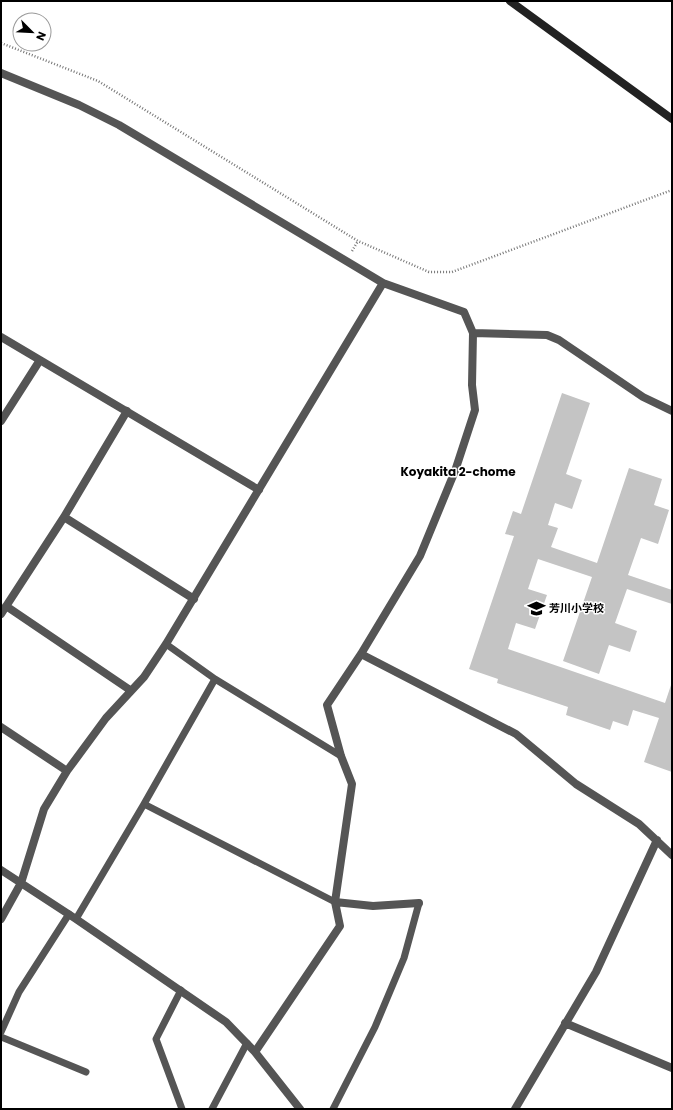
<svg xmlns="http://www.w3.org/2000/svg" width="673" height="1110" font-family="Poppins,'Noto Sans JP',sans-serif">
	<style>
		.building { fill: #c4c4c4 }
		.lines { fill: none; stroke-linecap: round; stroke-linejoin: round }
		.path { stroke: #777; stroke-width: 2.5; stroke-dasharray: 1 2; stroke-linecap: butt }
		.lane { stroke: #555; stroke-width: 7 }
		.street { stroke: #555; stroke-width: 8 }
		.secondary { stroke: #222; stroke-width: 8 }
		.labels { text-anchor: middle; dominant-baseline: central; stroke-width: 3; stroke-linejoin: round; paint-order: stroke }
		.poi-label { font-size: 11px; font-weight: bold; fill: #000; stroke: #fff; text-anchor: start }
		.neighbourhood-label { font-size: 12px; font-weight: bold; fill: #000; stroke: #fff }
	</style>
	<rect width="100%" height="100%" fill="#fff"/>
	<path class="building" d="M562,393L590,403L566,474L582,480L572,509L555,503L548,525L558,528L551,547L597,563L629,468L662,479L654,505L669,510L658,544L641,538L628,575L672,590V604L627,589L615,623L637,631L630,652L609,645L599,674L563,661L592,577L538,559L528,589L547,595L535,629L516,623L508,649L665,703L672,682V772L644,762L659,718L633,710L628,726L613,721L610,730L566,715L568,707L497,683L498,679L469,669L514,536L505,534L513,511L521,514Z"/>
	<g class="lines">
		<path class="path" d="M1,43L98,81L358,241L429,272H452L672,190
			M352,251L358,241"/>
		<path class="lane" d="M166,644L215,679L341,756
			M215,679L144,804L335,902
			M76,919L144,804
			M181,990L156,1039L182,1109
			M1,1032L19,992L69,914
			M1,1037L86,1072
			M212,1109L247,1043
			M333,1109L375,1027L404,958L419,903"/>
		<path class="street" d="M1,73L79,105L119,125L383,283L464,312L473,333L472,385L475,410L455,471L420,556L361,654L327,705L341,756L352,784L335,902L340,926L255,1052
			M473,333L547,335L559,340L643,397L672,411
			M1,337L259,490
			M1,421L40,360
			M64,517L194,599
			M6,606L130,690
			M1,614L64,517L127,411
			M361,654L516,734L576,784L639,824L672,855
			M1,727L67,771L106,718L144,677L166,644L383,283
			M1,870L76,919L226,1022L255,1052L300,1109
			M335,902L373,906L419,903
			M1,919L21,883L44,809L67,771
			M565,1023L672,1068
			M515,1109L596,972L657,840"/>
		<path class="secondary" d="M510,1L672,119"/>
	</g>
	<defs>
		<symbol id="school-bare" viewBox="-9 -9 18 18"><path d="M0-5L7-2L0 1L-7-2ZM-4 1L0 2.5L4 1V4Q0 6-4 4Z" fill="#000" stroke="#fff" stroke-width="2.5" paint-order="stroke"/></symbol>
	</defs>
	<g fill-rule="evenodd">
		<use href="#school-bare" x="524" y="596" width="25" height="25"/>
	</g>
	<g class="labels">
		<g class="poi-label">
			<text x="549" y="608">芳川小学校</text>
		</g>
		<g class="neighbourhood-label">
			<text x="458" y="471">Koyakita 2-chome</text>
		</g>
	</g>
	<rect width="673" height="1110" fill="none" stroke="#000000" stroke-width="4"/>
	<g transform="translate(32 32) rotate(114)"><circle r="19" fill="#ffffff" stroke="#999999"/>
	<path d="M0-3L7 15L0 10L-7 15Z" fill="#000000"/>
	<text y="-6" font-size="11" font-weight="bold" text-anchor="middle" fill="#000000">N</text>
	</g>
</svg>
